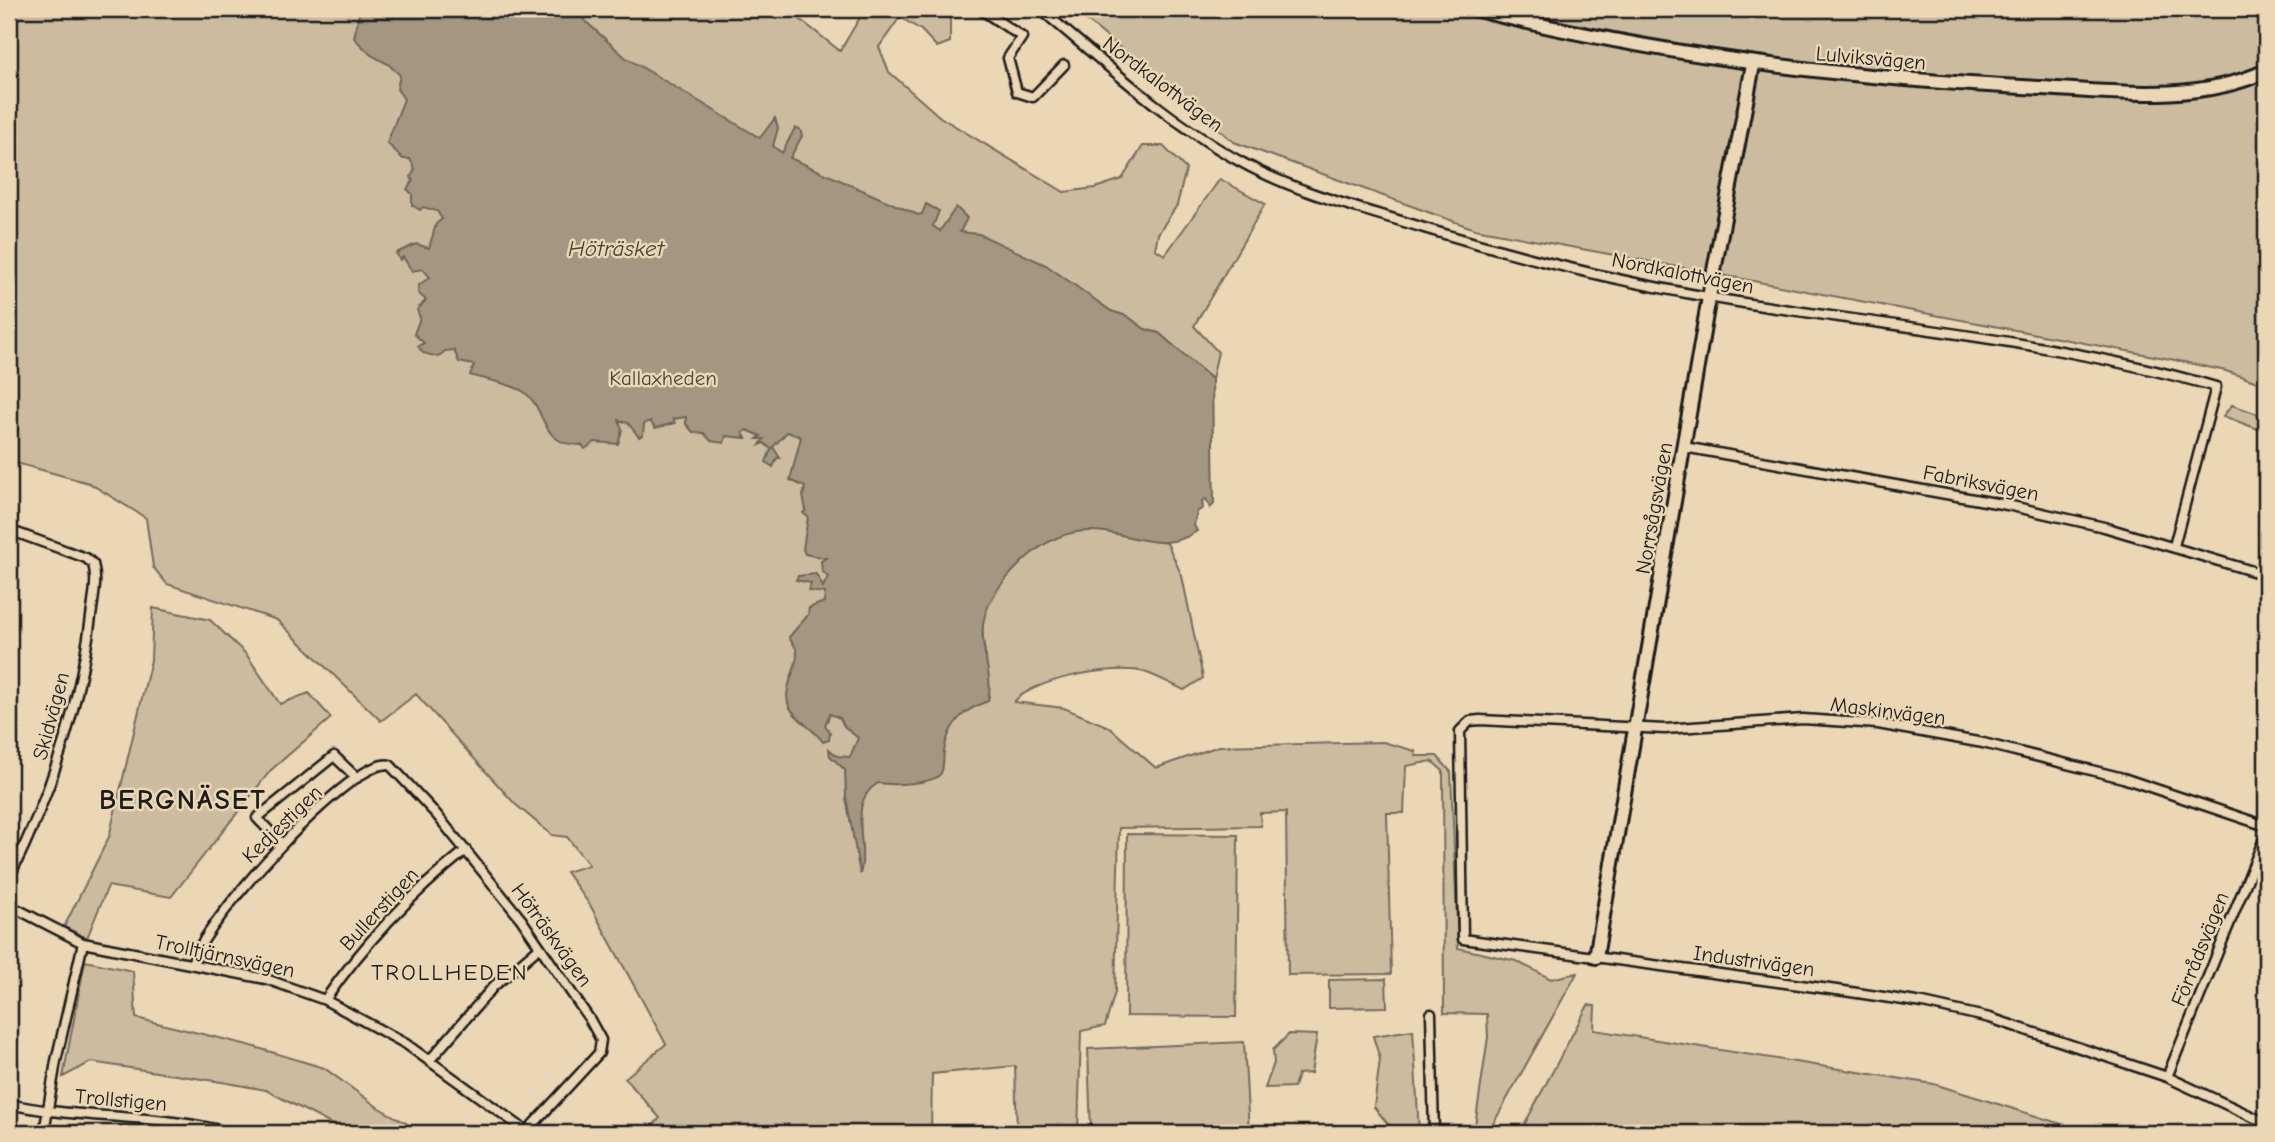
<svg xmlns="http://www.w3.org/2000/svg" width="2275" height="1142" font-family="'Comic Neue',sans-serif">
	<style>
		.green { fill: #cdbb9f; stroke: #746c5e; stroke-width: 2 }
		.water { fill: #a49681; stroke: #6e6559; stroke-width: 2 }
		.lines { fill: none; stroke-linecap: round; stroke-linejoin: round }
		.street-casing { stroke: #1c1c1c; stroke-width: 13 }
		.secondary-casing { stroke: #1c1c1c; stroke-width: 18 }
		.street { stroke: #ebd6b5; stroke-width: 8 }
		.secondary { stroke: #ebd6b5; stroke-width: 12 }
		.labels { text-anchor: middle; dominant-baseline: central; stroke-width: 5; stroke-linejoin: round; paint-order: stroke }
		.street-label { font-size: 21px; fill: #1c1c1c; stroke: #ebd6b5 }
		.park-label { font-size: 21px; fill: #48443d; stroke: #ebd6b5 }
		.water-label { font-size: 23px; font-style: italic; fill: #45413a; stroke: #ebd6b5 }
		.neighbourhood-label { font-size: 23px; letter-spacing: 2px; fill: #1c1c1c; stroke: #ebd6b5 }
		.district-label { font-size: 28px; font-weight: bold; letter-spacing: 2px; fill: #1c1c1c; stroke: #ebd6b5 }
	</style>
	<rect width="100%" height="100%" fill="#ebd6b5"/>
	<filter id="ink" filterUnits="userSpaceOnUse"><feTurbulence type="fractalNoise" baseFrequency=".0143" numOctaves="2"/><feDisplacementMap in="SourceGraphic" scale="14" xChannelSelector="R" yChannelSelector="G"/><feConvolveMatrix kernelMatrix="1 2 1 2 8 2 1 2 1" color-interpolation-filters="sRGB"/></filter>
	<g filter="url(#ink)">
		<path class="green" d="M9,9H787L840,51L865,9H944L950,19V42L937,47L921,30L900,17L879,47L889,72L940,117L1064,192L1095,188L1122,179L1143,146H1163L1186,169L1177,205L1158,234L1155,249L1165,255L1220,179L1265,204L1194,326L1218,352L1212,379L1178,352L934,640L986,658C983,644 981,630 984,615C994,578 1043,533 1081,530C1109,527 1140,538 1167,543L1182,576L1203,678L1184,690C1171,684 1157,676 1144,672C1115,664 1032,679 1014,702L1064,708L1109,727L1156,768L1219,746L1383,742L1415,751L1416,756H1437L1451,772L1458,948L1516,961L1551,979L1577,973L1488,1133H1474L1488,1037L1487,1014L1444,1013L1443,771L1432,761L1406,766L1404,813H1387L1391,974L1288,975L1286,812L1260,813L1261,826L1119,828L1115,992L1105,1026L1081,1031L1078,1133H1017L1015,1066L932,1074L931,1133H646L660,1118L625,1078L666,1044L590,905L566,872L589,865L567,837L552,835L515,804L416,694L381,721L277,620L167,584L153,567L146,518L89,483L9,461Z
			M1073,9H2266V385L2226,371L2170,359L1475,229L1234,142Z
			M2232,405L2266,417V432L2223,416Z
			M153,608L210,620L246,654L280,704L309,693L331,718L271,770L171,897L108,886L87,938L64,927L109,837L151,660Z
			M1127,834L1238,835L1236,1017L1126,1016Z
			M85,961L133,971L136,1018L248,1045L324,1068L379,1108L424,1133H348L266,1090L228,1083L91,1062L63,1077Z
			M1386,979L1387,1007L1329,1008V980Z
			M1588,1005L1595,1006L1594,1030L1934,1084L2090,1133L1521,1131Z
			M1413,1030L1419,1133H1395L1374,1107L1380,1059L1373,1036Z
			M1289,1034L1317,1035L1311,1073L1298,1074L1294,1087L1265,1088L1274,1063L1273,1050Z
			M1244,1042L1249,1133H1091L1088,1049Z"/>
		<path class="water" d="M360,9H572L625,57L760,138L775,118L778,128L773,146L782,153L795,128L800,129L802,136L790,158L918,215L922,214L926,204L939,211L933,226L940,231L956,207L967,218L960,232L979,234L1046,265L1111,311L1127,316L1145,329L1159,333L1212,379L1214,504L1210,508L1206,499L1202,501L1203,508L1197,512L1194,525L1197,531C1143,569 1097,492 1023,561C1008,576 993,591 986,612C975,642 995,672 988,701C963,710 949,723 944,751C943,757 944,768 941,773C934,785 890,785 878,783C846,802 869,845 860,874L846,797L845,770L830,756L829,749L837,756L850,757L858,738L844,726L840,718L830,714L825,725L830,732L829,740L823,742C814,729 795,719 789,706C782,690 797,669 797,654C797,645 791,643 789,637L808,615L809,608L824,602L825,593L809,591L811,583L796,580L798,576L816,574L823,587L828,577L822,571L821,561L826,558L805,554L803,549L808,517L803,513L806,510L803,496L805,487L790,480L801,437L787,432L773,447L780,458H777L773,467L766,462L771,449L764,443L760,445L764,439H757L761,436L747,430L743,433L746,438L726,436L724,443L711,441L704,433L693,432L686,424V417L673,419L675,423L655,428L650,421L644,424L643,435L639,437L628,423L619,420L622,430L618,444L595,442L585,449L582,445C538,446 548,409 524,392C511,383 486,380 470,375L474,365L459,362L454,350L445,351L438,357L423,353L418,346L424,343L414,334L420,318L417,310L426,300L418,293L419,285L430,277L423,269L412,271L403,257L400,260L396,253L416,244L429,248L436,224L442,219L437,211L423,207L420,210L412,205V194L407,189L413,181L411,177L415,169L410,159H403L387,143L404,99L397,89L400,75L388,64L371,55L354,38Z"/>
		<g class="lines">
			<defs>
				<path id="street" d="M980,9L1022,37L1008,58L1017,92L1033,97L1064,65
					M1040,9C1104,62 1168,122 1241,162C1297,193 1363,209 1424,228C1529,260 1636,286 1744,303C1902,328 2061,342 2216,387L2174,546
					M1684,447L2007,505L2104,527L2266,575
					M9,530L86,558L93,564C98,580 93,600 91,617C79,708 50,796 9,878
					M2266,826L2123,778L1983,743L1878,724L1803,719L1665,729L1480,720L1470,721L1460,731L1463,939L1844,991L1923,1003L1990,1018L2167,1077L2266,1123
					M282,844L257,818L334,756L357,778
					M9,905L83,943L266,979L325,1000L406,1044L529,1133
					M192,964C201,925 353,755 390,765L436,814L521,919L590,1020L601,1040L599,1053L527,1131
					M325,1000C365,942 411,894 466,850
					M1431,1014L1434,1133
					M430,1060L494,986L540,947
					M2167,1077L2266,834
					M9,1104C82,1120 158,1113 231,1133
					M44,1133L56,1061L83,943"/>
				<path id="secondary" d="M1474,9C1660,57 1850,79 2041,88C2114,92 2198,103 2266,71
					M1596,957L1709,297L1753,65"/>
			</defs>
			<use href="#street" class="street-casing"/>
			<use href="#secondary" class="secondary-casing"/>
			<use href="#street" class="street"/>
			<use href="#secondary" class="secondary"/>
		</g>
	</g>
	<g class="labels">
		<g class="street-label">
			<text transform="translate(1871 58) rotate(5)">Lulviksvägen</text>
			<text transform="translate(1163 84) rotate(37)">Nordkalottvägen</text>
			<text transform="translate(1683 273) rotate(11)">Nordkalottvägen</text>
			<text transform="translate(1981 483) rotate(11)">Fabriksvägen</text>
			<text transform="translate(1654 508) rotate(-80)">Norrsågsvägen</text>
			<text transform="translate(1888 711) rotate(7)">Maskinvägen</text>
			<text transform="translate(51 716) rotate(-75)">Skidvägen</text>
			<text transform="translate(282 824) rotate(-44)">Kedjestigen</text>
			<text transform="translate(379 909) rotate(-47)">Bullerstigen</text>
			<text transform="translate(552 935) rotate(54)">Höträskvägen</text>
			<text transform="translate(2200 949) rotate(-68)">Förrådsvägen</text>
			<text transform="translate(225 956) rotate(12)">Trolltjärnsvägen</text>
			<text transform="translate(1754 961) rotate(8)">Industrivägen</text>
			<text transform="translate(121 1100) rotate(5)">Trollstigen</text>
		</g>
		<g class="park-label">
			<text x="663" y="378">Kallaxheden</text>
		</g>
		<g class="water-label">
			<text x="616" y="248">Höträsket</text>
		</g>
		<g class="neighbourhood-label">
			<text x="450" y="972">TROLLHEDEN</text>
		</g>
		<g class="district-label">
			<text x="183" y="800">BERGNÄSET</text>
		</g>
	</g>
	<rect width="2275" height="1142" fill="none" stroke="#ebd6b5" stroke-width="35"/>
	<rect x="18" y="18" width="2240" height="1107" fill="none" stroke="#1c1c1c" stroke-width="2.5" filter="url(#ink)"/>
</svg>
